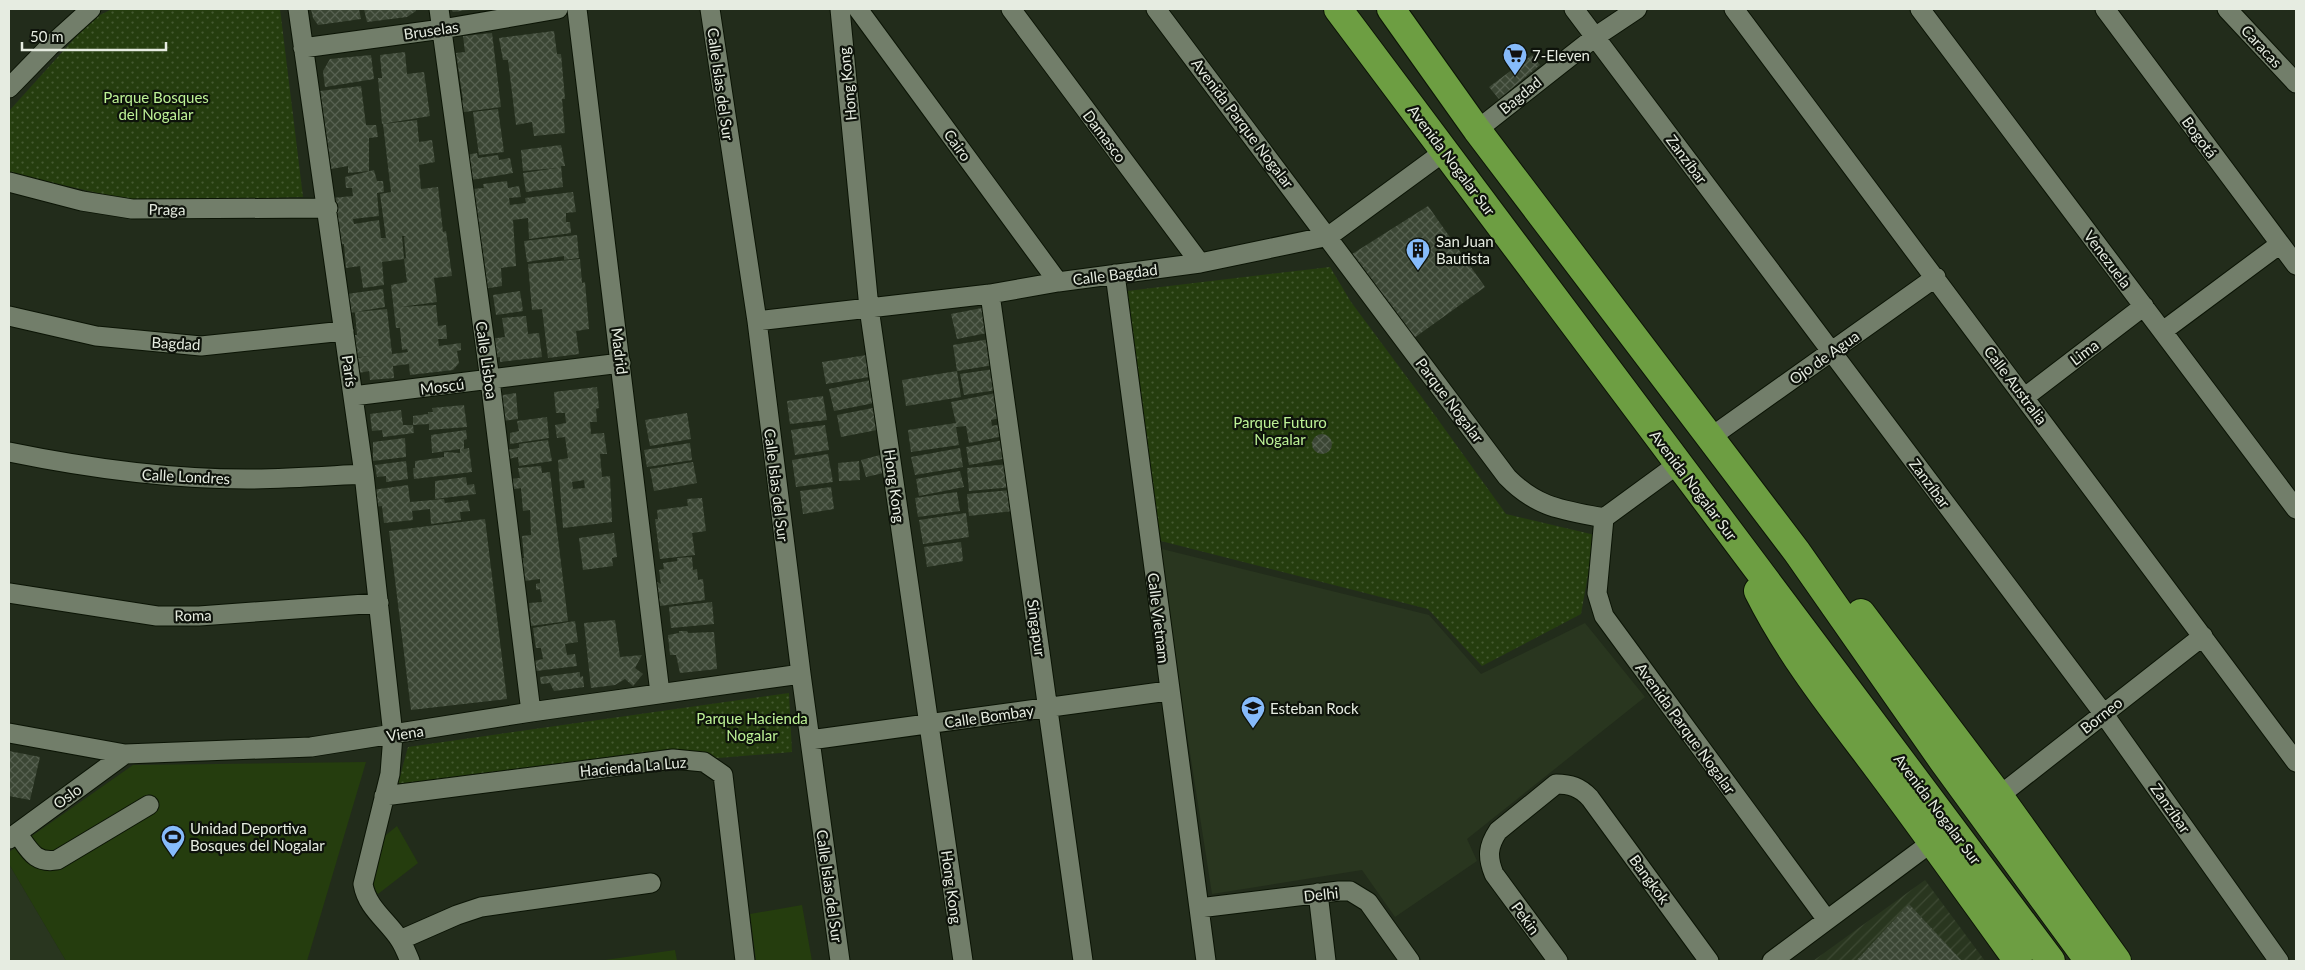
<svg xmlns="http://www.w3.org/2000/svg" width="2305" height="970" font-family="Lato,sans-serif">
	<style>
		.built { fill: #29361f }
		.industrial { fill: url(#industrial-furrows) }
		.green { fill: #253d0e }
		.park { fill: url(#park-dots) }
		.building { fill: url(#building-cross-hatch); fill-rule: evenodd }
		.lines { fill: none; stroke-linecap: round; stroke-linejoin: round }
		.minor-casing { stroke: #0b1405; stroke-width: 21 }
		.highway-casing { stroke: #0b1405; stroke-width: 30 }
		.minor { stroke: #727e6a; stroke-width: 19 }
		.highway { stroke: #6d9e42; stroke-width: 28 }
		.labels { text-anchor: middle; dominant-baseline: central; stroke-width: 4.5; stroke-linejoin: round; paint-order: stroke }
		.street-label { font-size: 15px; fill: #e6ece1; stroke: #0e130b }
		.poi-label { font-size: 15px; fill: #e6ece1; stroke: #0e130b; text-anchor: start }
		.park-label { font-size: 15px; fill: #bdf196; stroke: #0e130b }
	</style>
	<defs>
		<pattern id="industrial-furrows" width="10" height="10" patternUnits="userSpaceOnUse" patternTransform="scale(1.25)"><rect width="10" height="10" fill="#29361f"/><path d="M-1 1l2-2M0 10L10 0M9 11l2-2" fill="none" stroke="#3e4a34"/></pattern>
		<pattern id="park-dots" width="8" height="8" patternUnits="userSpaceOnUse" patternTransform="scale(1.25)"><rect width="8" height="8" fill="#253d0e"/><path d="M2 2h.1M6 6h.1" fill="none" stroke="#455931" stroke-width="1.8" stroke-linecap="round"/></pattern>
		<pattern id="building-cross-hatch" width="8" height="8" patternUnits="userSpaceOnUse" patternTransform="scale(1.25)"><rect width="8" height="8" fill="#3b4634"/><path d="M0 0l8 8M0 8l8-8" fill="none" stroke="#576151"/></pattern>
	</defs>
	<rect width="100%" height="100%" fill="#222c1b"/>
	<path class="built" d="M1158,548L1429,615L1481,674L1585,623L1645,697L1467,839L1477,861L1395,917L1362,870L1212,894Z
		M9,864L66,961H9Z"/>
	<path class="industrial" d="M1925,880L1985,961H1813Z"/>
	<path class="green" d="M366,762L307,961H66L9,864V852L133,765Z
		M397,826L418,863L378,894L367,882L381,839Z
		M802,905L812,961H756L750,914Z
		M675,950L677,961H598Z"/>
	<path class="park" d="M112,9H280L303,197L138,202L9,173V111L92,19Z
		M1330,267L1351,302L1426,403L1506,514L1595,535L1581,614L1482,666L1428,609L1157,540L1127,291Z
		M789,693L792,752L398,784L408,747Z"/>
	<path class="building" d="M311,9H359L361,19L318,25L313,18Z
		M364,9H416V11L407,17L367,22Z
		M451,9H469V10L453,12Z
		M554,31L557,54H561L565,99H562L565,133L534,136L532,122L516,125L508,60H503L499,38Z
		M492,33L501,107L457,113L455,101L463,100L456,53L465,52L463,36Z
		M405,52L407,74L424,72L430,116L382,124L378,78H382L380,55Z
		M371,55L374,79L325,87L323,71L330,59Z
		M1532,55L1540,65L1499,99L1489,87Z
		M361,86L366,125H376L378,137L369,138V171L348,173V166L331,169L320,91Z
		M498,109L504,152L479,155L473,112Z
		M417,120L419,142L432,140L435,162L419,165L421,189L438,187L443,232L446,231L452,276L434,278L437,302L400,307L436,305L438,326L446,325L447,339H438L439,346L461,343V350L457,351L459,363L453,370L410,375L409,364L393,366L394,378L370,380L369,371L359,373L357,358L369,356L353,358L351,335H357L355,312L387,309L392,354L408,352L407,349L402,350L400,328H396L391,285L407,282L404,259L406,258L404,237L406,236H402L404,259L382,262L384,285L363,288L360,266L346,268L344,244L338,245L332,198L353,196L352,188H346L345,177L374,170L377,181H383L384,192L377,193L379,216L353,219L354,224L379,220L381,238H386L380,194L391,192L383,124Z
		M561,145L565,166H561L563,187L526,192L523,173L557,168L523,171L521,150Z
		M477,153L478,158L498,155L499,160L510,158L513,173L465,181L461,156Z
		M507,181L508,188L519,186L521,197L509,198L510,205L526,203L525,198L573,192L576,212L566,213V222H570L571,233L529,239L528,218L513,220L516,266L501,268L502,286L483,289L478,257L483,256L478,224L473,225V189L484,188L483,184Z
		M1428,206L1485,287L1414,338L1349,256Z
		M577,235L579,258L564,260V256L527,262L524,241Z
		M580,259L582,283L585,282L589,329L576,331L579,354L548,358L542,309L532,310L528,264Z
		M383,289L385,307L349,313L347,294Z
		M520,291L523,311L496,315L493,295Z
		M982,308L987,333L957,339L951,314Z
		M526,316L528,334L539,333L542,357L500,362V357L491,358L489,339L505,337L502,318Z
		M990,339L994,365L957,371L953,345Z
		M873,354L876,376L826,384L822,362Z
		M994,369L997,390L964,395L960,374Z
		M957,371L961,397L906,406L902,380Z
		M875,379L879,402L834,411L829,389Z
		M597,387L599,408L596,409L597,422H590L591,434L604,433L607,454H600L602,477L610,476L612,522L563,528L558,460L568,458L565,437L557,438L555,425L566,423L565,413H556L554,392ZM584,480L585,488L573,489L572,482Z
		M516,393L518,419L496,422V402L503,395Z
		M996,393L1001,418L991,420L992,426L1001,424L1004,436L969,443L966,426L956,427L959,445L911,452L908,430L956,423L951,402Z
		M823,396L827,420L790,424L787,401Z
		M464,405L467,427L429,430V424L413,425L414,433L383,437L382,430L372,431L370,414L401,410L403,425H413V416L428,414V412H433L432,408Z
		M878,407L882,429L841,437L837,415Z
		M687,413L691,439L650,446L645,420Z
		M547,417L549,438L510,444V433L519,431L517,421Z
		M825,425L829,450L795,455L791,430Z
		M466,430L467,439L464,440V449L469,448L472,472L414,479L413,468H415V461L444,457V452L460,453V449L432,453L431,435Z
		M1312 444a10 10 0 1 1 20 0a10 10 0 1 1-20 0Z
		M405,438L406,457L373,461V442Z
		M548,440L552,461L519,466L518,457L508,459L506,450L519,448V444Z
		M1004,440L1008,458L969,465L966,447Z
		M690,443L692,460L647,467L644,450Z
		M960,448L963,467L915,475L911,457Z
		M828,454L833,482L796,487L792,460Z
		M884,454L888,472L866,477L861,460Z
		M406,461L408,479L386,482V476L377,477L375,465Z
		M859,461L860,480L839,481L838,463Z
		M693,462L697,483L654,491L650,469Z
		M1010,464L1013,487L969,491L967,468Z
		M541,466L542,473L550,472L568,621L531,626L529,603L542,602L540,589L536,590V584L540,583V579L524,581L521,558H524L522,536L531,535L530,510L523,511L521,488L509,490L508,479L520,478L518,468Z
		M960,471L964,487L919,496L916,479Z
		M466,477L467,485L474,484L476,494L435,499V481Z
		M408,485L410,502L444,499L445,503L468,500L470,511L460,512L461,520L431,524L430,509L412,511L413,520L384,523L382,506L374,507L372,490Z
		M831,487L834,509L803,514L800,491Z
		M1011,490L1013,511L969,516L967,494Z
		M957,492L960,511L918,517L915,498Z
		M702,498L706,531L692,533L695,555L660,559L655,519H658L657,510L688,506L687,499Z
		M966,513L969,537L923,544L919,520Z
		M485,519L507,699L411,710L389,531Z
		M614,533L617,557L612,558L613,566L583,570L579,538Z
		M961,542L963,561L927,567L924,547Z
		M692,557L693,570L697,569L698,580L703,579L705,600L660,606L657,582L661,584L659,570L664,569L663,563L677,561V558Z
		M712,602L714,624L671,628L669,607Z
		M615,620L620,657L642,655L635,668L643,674L633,686L625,679L615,685L591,688L584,623Z
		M575,621L578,642L565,644L567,655L575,654L577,666L536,671L534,661L543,659L541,648H536L533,628Z
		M679,631H687L688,633L714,632L717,669L680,673L676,655H670L668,635L679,633Z
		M580,672V677L583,676L584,687L554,691L550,683L541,684L540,677Z
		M9,751L40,757L30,800L9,796Z
		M1909,904L1962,961H1856Z"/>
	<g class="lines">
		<defs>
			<path id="minor" d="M298,9L364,474L393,735L390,774L363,884C367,908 387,920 400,940C404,946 407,954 410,961
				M439,9L490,380L531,712
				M577,9L660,693
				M710,9L757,321L801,674L840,961
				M840,9L869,308L963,961
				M858,9L1058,282
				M1011,9L1200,263
				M1156,9L1507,477C1537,508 1563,510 1604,518
				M1574,9L2103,713L2279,961
				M1734,9L2296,762
				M1920,9L2296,509
				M2105,9L2296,265
				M2227,9L2296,83
				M303,48L442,29L558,9
				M9,88L49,47L91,9
				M1477,130L1595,37L1637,9
				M9,182L82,201L132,209L328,208
				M1115,274L1206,961
				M990,294L1083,961
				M9,316L96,336L201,346L344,331
				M757,321L990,294L1058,282L1200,263L1329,236L1445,151
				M2163,331L2280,244
				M353,396L621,363
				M2025,397L2144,306
				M1711,437L1936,277
				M9,452C87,468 167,479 247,479C286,479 325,476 364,474
				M1604,518L1597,593L1604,616L1827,920
				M1604,518L1678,464
				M9,593L157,616H199L379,603
				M9,733L125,754L311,747L531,712L801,674
				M810,740L1168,691
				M384,796L673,759L704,762L723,775L745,961
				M1999,796L2203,636
				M17,833C29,849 34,864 57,860L149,805
				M9,839L125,754
				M1318,893L1326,961
				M1199,908L1339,891H1350L1368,902L1410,961
				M400,940L457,915L481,907L651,883
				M1558,961L1494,874C1487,857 1488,846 1498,831L1556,784C1570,784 1580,787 1590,798L1709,961
				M1772,961L1932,842"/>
			<path id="highway" d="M1338,9L2051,961
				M1391,9L1477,130L1797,552L1943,761L2089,961
				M1758,591C1790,655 1834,710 1877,767C1925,831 1971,896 2018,961
				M1861,613L1999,796L2117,961"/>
		</defs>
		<use href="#minor" class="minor-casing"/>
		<use href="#highway" class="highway-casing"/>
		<use href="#minor" class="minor"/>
		<use href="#highway" class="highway"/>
	</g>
	<defs>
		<symbol id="supermarket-pin" viewBox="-11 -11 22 30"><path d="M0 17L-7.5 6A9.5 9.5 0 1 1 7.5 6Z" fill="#86bbfb" stroke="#0e130b"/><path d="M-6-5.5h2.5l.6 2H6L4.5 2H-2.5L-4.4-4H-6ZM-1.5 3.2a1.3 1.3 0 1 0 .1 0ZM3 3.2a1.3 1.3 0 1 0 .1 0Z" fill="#111"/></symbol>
		<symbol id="building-pin" viewBox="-11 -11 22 30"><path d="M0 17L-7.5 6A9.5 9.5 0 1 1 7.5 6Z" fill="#86bbfb" stroke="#0e130b"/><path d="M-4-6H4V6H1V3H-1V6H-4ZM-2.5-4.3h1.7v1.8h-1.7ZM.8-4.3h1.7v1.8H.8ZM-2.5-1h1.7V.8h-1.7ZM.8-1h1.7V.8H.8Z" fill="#111"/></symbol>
		<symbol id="school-pin" viewBox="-11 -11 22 30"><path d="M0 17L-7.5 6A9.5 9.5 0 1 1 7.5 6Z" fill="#86bbfb" stroke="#0e130b"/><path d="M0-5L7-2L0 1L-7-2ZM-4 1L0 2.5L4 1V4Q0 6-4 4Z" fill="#111"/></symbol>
		<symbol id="stadium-pin" viewBox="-11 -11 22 30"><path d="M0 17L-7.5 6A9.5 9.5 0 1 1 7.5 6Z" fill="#86bbfb" stroke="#0e130b"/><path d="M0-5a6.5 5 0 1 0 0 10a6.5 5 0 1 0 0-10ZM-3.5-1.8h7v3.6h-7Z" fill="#111"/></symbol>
	</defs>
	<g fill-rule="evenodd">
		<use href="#supermarket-pin" x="1501" y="41" width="28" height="38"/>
		<use href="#building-pin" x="1404" y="236" width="28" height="38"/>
		<use href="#school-pin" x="1239" y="694" width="28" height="38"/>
		<use href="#stadium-pin" x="159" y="823" width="28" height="38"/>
	</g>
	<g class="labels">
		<g class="street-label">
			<text transform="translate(431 30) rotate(-8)">Bruselas</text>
			<text transform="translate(2262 46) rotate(47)">Caracas</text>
			<text transform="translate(721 84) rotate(82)">Calle Islas del Sur</text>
			<text transform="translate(847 84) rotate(-96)">Hong Kong</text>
			<text transform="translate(1520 95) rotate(-39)">Bagdad</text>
			<text transform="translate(1243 123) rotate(53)">Avenida Parque Nogalar</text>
			<text transform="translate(1105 136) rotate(53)">Damasco</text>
			<text transform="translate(2200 137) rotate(53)">Bogotá</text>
			<text transform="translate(958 145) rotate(54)">Cairo</text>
			<text transform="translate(1687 159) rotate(53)">Zanzíbar</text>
			<text transform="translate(1452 160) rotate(53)">Avenida Nogalar Sur</text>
			<text transform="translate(167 209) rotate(1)">Praga</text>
			<text transform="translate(2108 259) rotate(53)">Venezuela</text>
			<text transform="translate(1115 274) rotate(-7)">Calle Bagdad</text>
			<text transform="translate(176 343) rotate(3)">Bagdad</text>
			<text transform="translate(620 351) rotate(83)">Madrid</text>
			<text transform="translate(2084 352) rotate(-37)">Lima</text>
			<text transform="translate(1824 357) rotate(-35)">Ojo de Agua</text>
			<text transform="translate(487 360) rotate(82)">Calle Lisboa</text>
			<text transform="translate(350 371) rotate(82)">París</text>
			<text transform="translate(2016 385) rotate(53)">Calle Australia</text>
			<text transform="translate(442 386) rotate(-7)">Moscú</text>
			<text transform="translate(1450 400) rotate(53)">Parque Nogalar</text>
			<text transform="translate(186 476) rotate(3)">Calle Londres</text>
			<text transform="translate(1930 483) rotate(53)">Zanzíbar</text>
			<text transform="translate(777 485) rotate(83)">Calle Islas del Sur</text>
			<text transform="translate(1694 485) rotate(53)">Avenida Nogalar Sur</text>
			<text transform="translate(895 486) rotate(82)">Hong Kong</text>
			<text transform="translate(193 615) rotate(-1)">Roma</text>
			<text transform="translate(1159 618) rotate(83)">Calle Vietnam</text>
			<text transform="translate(1037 628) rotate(82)">Singapur</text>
			<text transform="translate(2101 715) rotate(-38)">Borneo</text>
			<text transform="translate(989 716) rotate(-8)">Calle Bombay</text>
			<text transform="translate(1686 728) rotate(54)">Avenida Parque Nogalar</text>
			<text transform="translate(405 733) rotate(-9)">Viena</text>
			<text transform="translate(633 766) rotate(-5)">Hacienda La Luz</text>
			<text transform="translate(67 796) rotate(-36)">Oslo</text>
			<text transform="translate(2171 808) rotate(55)">Zanzíbar</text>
			<text transform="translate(1938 809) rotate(53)">Avenida Nogalar Sur</text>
			<text transform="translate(1650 879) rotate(54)">Bangkok</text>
			<text transform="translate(830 886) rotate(82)">Calle Islas del Sur</text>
			<text transform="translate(952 887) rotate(82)">Hong Kong</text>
			<text transform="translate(1321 894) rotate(-6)">Delhi</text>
			<text transform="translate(1526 918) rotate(54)">Pekin</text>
		</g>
		<g class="poi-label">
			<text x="1532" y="55">7-Eleven</text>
			<text x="1436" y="241">San Juan<tspan x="1436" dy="17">Bautista</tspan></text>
			<text x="1270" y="708">Esteban Rock</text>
			<text x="190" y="828">Unidad Deportiva<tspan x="190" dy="17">Bosques del Nogalar</tspan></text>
		</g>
		<g class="park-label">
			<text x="156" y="97">Parque Bosques<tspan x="156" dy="17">del Nogalar</tspan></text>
			<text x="1280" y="422">Parque Futuro<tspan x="1280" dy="17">Nogalar</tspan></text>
			<text x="752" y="718">Parque Hacienda<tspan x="752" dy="17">Nogalar</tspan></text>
		</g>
	</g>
	<rect width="2305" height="970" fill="none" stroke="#e6ece1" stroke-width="20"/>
	<path d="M22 42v8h144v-8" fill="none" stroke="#e6ece1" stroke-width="2.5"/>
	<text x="30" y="42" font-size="15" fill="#e6ece1" stroke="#0e130b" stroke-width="4" paint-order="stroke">50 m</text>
</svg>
